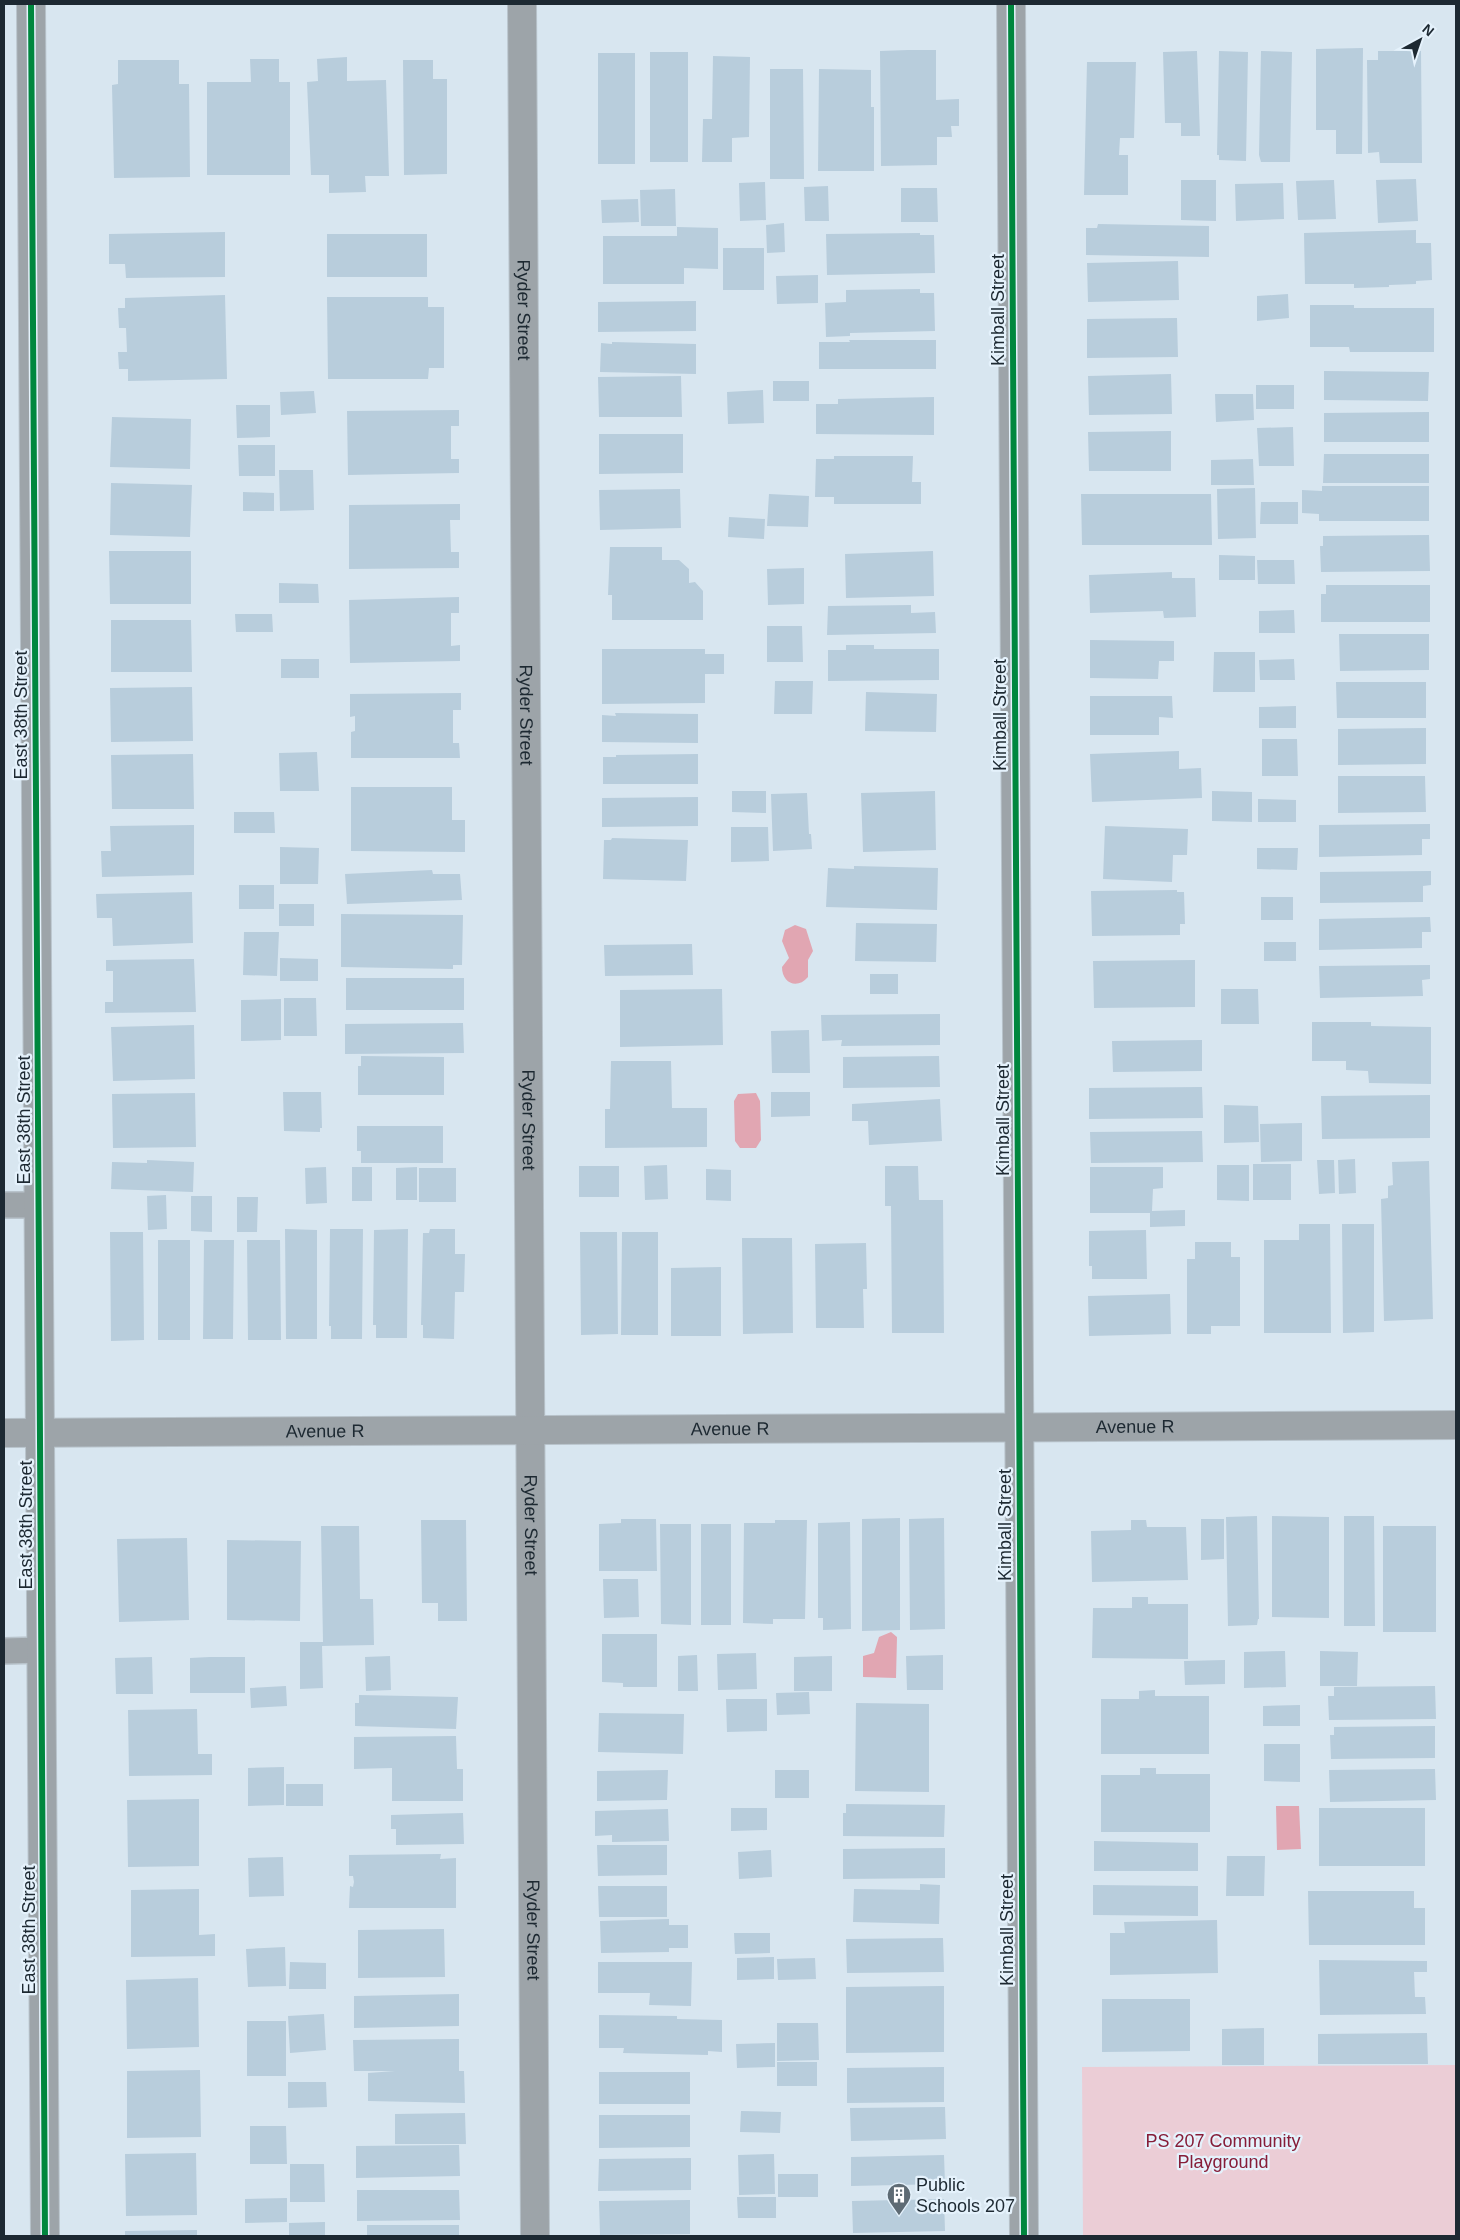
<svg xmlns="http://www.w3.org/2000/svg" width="1460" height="2240" font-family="Arial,sans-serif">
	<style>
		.green { fill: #ebcdd6 }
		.water { fill: #e1a6b2 }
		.building { fill: #b8cddc }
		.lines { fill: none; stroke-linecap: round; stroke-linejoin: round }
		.service-casing { stroke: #b8c3cb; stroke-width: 28 }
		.minor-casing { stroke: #b8c3cb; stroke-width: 30 }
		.service { stroke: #9da4a9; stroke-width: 25 }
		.minor { stroke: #9da4a9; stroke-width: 28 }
		.cycleway-casing { stroke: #e5f2fc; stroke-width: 9 }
		.cycleway { stroke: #00873e; stroke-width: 6 }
		.labels { text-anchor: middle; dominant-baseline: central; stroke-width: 4.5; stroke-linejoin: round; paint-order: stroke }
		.street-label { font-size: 18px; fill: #1d2932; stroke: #e5f2fc }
		.park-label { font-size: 18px; fill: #861d38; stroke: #e5f2fc }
		.poi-label { font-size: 18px; fill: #1d2932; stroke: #e5f2fc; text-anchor: start }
	</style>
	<rect width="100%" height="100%" fill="#d8e6f0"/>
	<path class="green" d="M1455,2065L1456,2236H1083L1082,2067Z"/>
	<path class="water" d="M795,925L806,929L813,951L808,960V977C797,990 782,983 782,967L789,958L782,941L785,930Z
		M756,1093L760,1101L761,1140L756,1148H740L735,1141L734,1101L738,1094Z
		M891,1632L897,1637L896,1678L863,1677V1656L874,1653L879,1637Z
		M1276,1806H1299L1301,1849L1277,1850Z"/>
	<path class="building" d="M1363,48L1362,154H1336V130H1316V49Z
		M908,50H936V100L959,99V126H951L952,137H937V165L881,166L880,51Z
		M1197,51L1200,136H1181V123H1165L1163,52Z
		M1219,51L1248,52L1246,161L1219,160V155H1217Z
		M1261,51L1292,52L1290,162H1261L1259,155Z
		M1378,51H1421L1422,163H1380L1379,152L1368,153L1367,60H1378Z
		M650,52H688V162H650Z
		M598,53H635V164H598Z
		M713,56L750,57L749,137L732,138V162H702L703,119H712Z
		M347,57V81L386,80L389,176H365L366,192L329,193V175H311L307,82L318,81L317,59Z
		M250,59H279V82H290V175H207V82H251Z
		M118,60H179V84H189L190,177L114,178L112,85L118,84Z
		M403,60H433V79H447V174L404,175Z
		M1087,62H1136L1134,138H1120L1119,155H1128V195H1084Z
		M770,69H803L804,179H770Z
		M819,69L871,70V107H874V171H818Z
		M1416,179L1418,221L1378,223L1376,180Z
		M1181,180H1216V221L1181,220Z
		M1334,180L1336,219L1298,220L1296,181Z
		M765,182L766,220L740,221L739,183Z
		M1283,183L1284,219L1236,221L1235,184Z
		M828,186L829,221H805L804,187Z
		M901,188H937L938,222H901Z
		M675,189L676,226H641L640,190Z
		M638,199L639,222L602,223L601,200Z
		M784,223L785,252L767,253L766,225Z
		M1098,224L1209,226V257L1086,255V228H1097Z
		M677,227L718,228V269L684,268V284H603V236H677Z
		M1416,230V243H1431L1432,280L1416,281V284L1389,285V287L1354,288V284H1305L1304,233Z
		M225,232V277L126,278L125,264H109V234Z
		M920,233V235H934L935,273L827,275L826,234Z
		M327,234H427V277H327Z
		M723,248H764V290H723Z
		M1178,261L1179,300L1088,302L1087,263Z
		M818,275V303L777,304L776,276Z
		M920,289V293H934L935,331L850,333V336L826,337L825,303L846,302V290Z
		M1288,294L1289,318L1257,321V296Z
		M225,295L227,379L128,381V369H119L118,352H127L126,328H119L118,308H125V298Z
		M327,297H428V307H444V368H429L428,379H328Z
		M696,301V331L598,332V302Z
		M1310,305H1354V308H1434V352H1350L1349,347H1310Z
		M1177,318L1178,357L1087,358V319Z
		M849,340H936V369H819V342H850Z
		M612,342L696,344V374L600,372L601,343L612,344Z
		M1324,371L1429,372L1428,401L1324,400Z
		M1171,374L1172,414L1089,415L1088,376Z
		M681,376L682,417H599L598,377Z
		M773,381H809V401H773Z
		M1256,385H1294V409H1256Z
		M763,390L764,423L728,424L727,392Z
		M314,391L316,413L281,415L280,392Z
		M1215,394H1253L1254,420L1216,422Z
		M934,397V435L816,434V404H838V399Z
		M236,405H270V437L237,438Z
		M459,410V426H451V459H459V473L348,475L347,411Z
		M1429,412V442H1324V413Z
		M112,417L191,419L190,469L110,467Z
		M1293,427L1294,466H1259L1257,428Z
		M1171,431V471H1089L1088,432Z
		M599,434H683V473L599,474Z
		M238,445H275V476H239Z
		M1324,454H1429V483H1323Z
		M834,456H913L912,482H921V504H834V497H815L816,459H834Z
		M1253,459L1254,485H1211V460Z
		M279,470H313L314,510L280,511Z
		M111,483L192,485L190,537L110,535Z
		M1322,486H1429V521H1319V514L1302,513V490L1322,491Z
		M1255,488L1256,538L1218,539L1217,489Z
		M680,489L681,528L600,530L599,490Z
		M243,492L274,493V511H243Z
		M769,494L809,496L808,527L767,526Z
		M1081,494H1211L1212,545H1082Z
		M1261,502H1298V524H1260Z
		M460,504V520H450L451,552H459V568L349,569V505Z
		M729,517L765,519L764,539L728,537Z
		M1429,535L1430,571L1321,572L1320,546H1323V536Z
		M610,547H662V560H679L689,569V583L695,582L703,591V620H612V595H608Z
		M109,551H191V604H110Z
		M933,551L934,596L846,598L845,554Z
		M1219,555L1255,556V580H1219Z
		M1257,560H1294L1295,584H1258Z
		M804,568V604L768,605L767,569Z
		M1172,572V578H1195L1196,617L1164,618L1163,611L1090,613L1089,575Z
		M279,583L318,584L319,603H279Z
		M1326,585H1430V622H1321V594H1326Z
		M459,597V613H451V646L460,645V661L350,663L349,600Z
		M911,605V613L935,612L936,633L827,635L828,606Z
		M1294,610L1295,633H1259V611Z
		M235,614H272L273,632H236Z
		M111,620H191L192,672H111Z
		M767,626H802L803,662H767Z
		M1339,634H1429V670L1340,671Z
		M1090,640L1174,641V661H1159L1158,679L1090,678Z
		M846,645H874V649H939V680L828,681V650H846Z
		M602,649H705V654H724V674H705V703L602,704Z
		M1214,652H1255V692H1213Z
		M281,659H319V678H281Z
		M1294,659L1295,680H1260L1259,660Z
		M775,681H813L812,714H774Z
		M1336,682H1426V718H1337Z
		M192,687L193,741L111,742L110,688Z
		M866,692L937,694L936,732L865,731Z
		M461,693V710H453V743H459L460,758H351V732L355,731V716L350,717V694Z
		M1090,696H1172L1173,718L1159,717V735H1090Z
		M1296,706V728H1259V707Z
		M615,713L698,714V743L602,742V715L616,716Z
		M1426,728V764L1338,765V729Z
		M1262,739H1297L1298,776H1262Z
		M1179,751V769L1201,768L1202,798L1092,802L1090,754Z
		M317,752L319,791H280L279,753Z
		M193,754L194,809H112L111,755Z
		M698,754V784H603V757H616V755Z
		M1338,776H1425L1426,812L1338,813Z
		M351,787H452V820H465V852L351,851Z
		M732,791H766V813L732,812Z
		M935,791L936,850L863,852L861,793Z
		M1212,791L1252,792V822L1212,821Z
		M807,793L809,834H811L812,849L773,851L771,794Z
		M698,797V826L602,827V798Z
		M1258,799L1296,800V822H1258Z
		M234,812H274L275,833H234Z
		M1430,824V839H1422V855L1319,857V825Z
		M194,825V875L102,877L101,851H111L110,826Z
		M1105,826L1188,829L1187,855H1173L1172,882L1103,879Z
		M731,827H768L769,861L731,862Z
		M612,838L688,840L686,881L603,879L604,840H611Z
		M280,847L319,848L318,884H280Z
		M1257,848H1298L1297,870L1257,869Z
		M854,866L938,868L937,910L826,907L828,868L854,869Z
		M432,870L433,874H460L462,900L347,904L345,874Z
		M1431,871V885L1423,886V902L1320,903V872Z
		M239,885H274V909H239Z
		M1177,890V892H1184L1185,924H1180V935L1092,936L1091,891Z
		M192,892L193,943L113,946L112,918H97L96,894Z
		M1261,897H1293V920H1261Z
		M279,904H314V926H279Z
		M341,914L463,915L462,965H453V969L341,967Z
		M1430,917L1431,932H1422V948L1319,950V919Z
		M856,923L937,924L936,962L855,961Z
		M244,932H279L277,976L243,975Z
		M1264,942H1296V961H1264Z
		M692,944L693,975L605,976L604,945Z
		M280,958L318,959V981H280Z
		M194,959L196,1012L105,1013V1002H113V971H106V960Z
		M1195,960V1007L1094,1008L1093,961Z
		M1430,965V979L1422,980L1423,996L1320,998L1319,966Z
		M870,974H898V994H870Z
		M346,978H464V1010H346Z
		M722,989L723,1045L620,1047V990Z
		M1221,989H1258L1259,1024H1221Z
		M284,998H316L317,1036H284Z
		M281,999V1040L241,1041V1000Z
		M940,1014V1045L841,1046L842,1040L822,1041L821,1015Z
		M1312,1022H1371V1026L1431,1027V1084L1369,1083L1368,1071L1346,1070V1061H1312Z
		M463,1023L464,1053L345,1054V1024Z
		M194,1025L195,1079L113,1081L111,1027Z
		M809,1030L810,1073H772L771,1031Z
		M1202,1040V1071L1113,1072L1112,1041Z
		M361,1056L444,1057V1095H358V1066H361Z
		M939,1056L940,1087L843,1088V1057Z
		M611,1061H671L672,1108H707V1147L605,1148V1109H610Z
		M1202,1087L1203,1118L1089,1119V1088Z
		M283,1092H321L322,1128H320V1132L284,1131Z
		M771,1092H810V1116L771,1117Z
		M195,1093L196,1147L113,1148L112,1094Z
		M1430,1095V1138L1322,1139L1321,1096Z
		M940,1099L942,1141L869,1145L868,1121H852V1104Z
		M1224,1105L1258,1106L1259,1142L1224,1143Z
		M1302,1123V1161L1261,1162L1260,1124Z
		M357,1126H443V1163H361V1151H357Z
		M1202,1131L1203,1162L1091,1163L1090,1132Z
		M1355,1159L1356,1193L1339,1194L1338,1160Z
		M147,1160L194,1162L193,1192L111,1189L112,1162L147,1163Z
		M1317,1160H1334L1335,1193L1319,1194Z
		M1429,1161L1433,1319L1384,1321L1381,1199L1388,1198V1186L1393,1185L1392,1162Z
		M1253,1164H1291V1200H1253Z
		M667,1165L668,1199L645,1200L644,1166Z
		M1217,1165H1249V1201L1217,1200Z
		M579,1166H619V1197H579Z
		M885,1166H918L919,1200H943L944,1333H892L891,1206H885Z
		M326,1167L327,1203L306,1204L305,1168Z
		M352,1167H372V1201H352Z
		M417,1167V1200H396V1168Z
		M1090,1167H1163V1188L1153,1189L1152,1211L1185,1210V1226L1150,1227V1213H1090Z
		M419,1168H456V1202H419Z
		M706,1169L731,1170V1201L706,1200Z
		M166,1195L167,1229L148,1230L147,1196Z
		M191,1196H212V1232L191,1231Z
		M237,1197H258L257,1232H237Z
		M1299,1224H1330L1331,1333H1264V1240H1299Z
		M1342,1224H1374V1332L1343,1333Z
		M285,1229L317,1230V1339H286Z
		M330,1229H363L362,1339H331V1326H329Z
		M408,1229L407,1338H376V1325H373L374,1230Z
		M430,1229H455V1254H465L464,1292H455L454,1339L423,1338V1325H421L423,1233H429Z
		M1146,1230L1147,1279H1092V1266H1089V1231Z
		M110,1232H143L144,1340L111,1341Z
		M580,1232H617L618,1334L581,1335Z
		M622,1232H658V1335H621Z
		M742,1238H792L793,1333L743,1334Z
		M158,1240H190V1340H158Z
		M204,1240H234L233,1339H203Z
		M247,1240H280L281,1340H248Z
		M1195,1242H1231V1257H1240V1326H1211V1334H1187V1259H1195Z
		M866,1243L867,1289H863L864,1328H816L815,1244Z
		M721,1267V1336H671V1268Z
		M1170,1294L1171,1334L1089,1336L1088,1296Z
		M1257,1516L1259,1619H1258L1257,1625L1228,1626L1226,1517Z
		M1272,1516L1329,1517V1618L1272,1617Z
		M1344,1516H1374L1375,1626H1344Z
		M900,1518V1630L862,1631V1519Z
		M944,1518L945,1629L910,1630L909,1519Z
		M621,1519H656L657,1571H599V1524L621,1523Z
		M1201,1519H1224V1559L1201,1560Z
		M421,1520H466L467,1621H438V1603H422Z
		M775,1520H807L805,1619H773V1624L743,1623L744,1523H775Z
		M1131,1520H1146L1147,1527H1186L1188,1580L1092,1582L1091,1531L1131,1530Z
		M850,1522L851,1629L823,1630V1618H818V1523Z
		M660,1524H691V1625L661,1624Z
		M701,1524H731V1625H701Z
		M321,1526H359L360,1599H373L374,1645L322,1646L323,1688L300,1689V1642H323Z
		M1383,1526H1436V1632H1383Z
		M187,1538L189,1620L119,1622L117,1539Z
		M227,1540L301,1541L300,1621L227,1620Z
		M603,1579H638L639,1617L604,1618Z
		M1132,1597H1148V1604H1188V1659L1092,1658L1093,1608H1132Z
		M602,1634H657V1687H623V1683L602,1682Z
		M1285,1651L1286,1687L1244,1688V1652Z
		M1320,1651L1358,1652L1357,1686H1320Z
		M756,1653L757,1689L718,1690L717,1654Z
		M697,1655L698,1691H678V1656Z
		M943,1655V1690H907L906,1656Z
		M390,1656L391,1690L366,1691L365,1657Z
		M832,1656V1691H794V1657Z
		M152,1657L153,1694H116L115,1658Z
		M210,1657H245V1693H190V1658Z
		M1225,1660V1684L1185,1685L1184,1661Z
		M286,1686L287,1706L251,1708L250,1688Z
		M1435,1686L1436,1719L1329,1720L1328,1696H1334V1687Z
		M1155,1690V1696H1209V1754H1101V1699H1139V1691Z
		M809,1692L810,1714L777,1715L776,1693Z
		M359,1695L458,1697L456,1729L355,1726V1703H359Z
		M726,1699H767V1731L727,1732Z
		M856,1703L929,1704V1792L855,1791Z
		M1300,1705V1726H1263V1706Z
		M197,1709L198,1754H212V1775L129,1776L128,1710Z
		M599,1713L684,1714L683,1754L598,1752Z
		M1435,1726V1758L1331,1759L1330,1735H1334V1727Z
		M456,1736L457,1769H463V1801H392V1768L354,1769V1737Z
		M1264,1744H1300V1782L1264,1781Z
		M284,1767V1805L248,1806V1768Z
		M1140,1768H1156V1774H1210V1832H1101V1775H1140Z
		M1435,1769L1436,1800L1330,1802L1329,1770Z
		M668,1770L667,1800L597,1801V1771Z
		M775,1770H809V1798H775Z
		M286,1784H323V1806H286Z
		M199,1799V1866L128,1867L127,1800Z
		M846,1804L945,1805L944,1837L843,1836V1813H846Z
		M731,1808H767V1830L731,1831Z
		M1319,1808H1425V1866H1319Z
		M668,1809L669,1841L612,1842V1835L595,1836V1811Z
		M463,1813L464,1844L396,1845V1829H391V1815Z
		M1094,1841L1198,1843V1871H1094Z
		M597,1845H667V1875L598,1876Z
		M945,1848V1878L843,1879V1849Z
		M771,1850L772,1877L739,1879L738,1852Z
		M441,1854L440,1859L456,1858V1908H349L350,1886L353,1887L354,1882L353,1876H349V1855Z
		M1227,1856H1265L1264,1896H1226Z
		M283,1857L284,1896L249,1897L248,1858Z
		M920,1884L940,1885L939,1924L853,1922L854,1889L920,1890Z
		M1093,1885L1198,1886V1916L1093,1915Z
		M598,1886H667V1917H599Z
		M199,1889V1935L215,1934V1956L131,1957V1890Z
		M1308,1891H1414V1908H1425V1945H1309Z
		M669,1919V1925H688V1948H669V1952L601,1953L600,1921Z
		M1217,1920L1218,1973L1110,1975V1933H1125L1124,1922Z
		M444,1929L445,1977L358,1978V1930Z
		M734,1933H770V1953L735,1954Z
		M943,1938L944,1972L847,1973L846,1939Z
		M285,1947L286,1986L248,1987L246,1949Z
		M774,1957V1979L737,1980V1958Z
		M815,1958L816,1979L778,1980L777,1959Z
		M1319,1960L1427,1961V1972H1414L1415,1997H1425L1426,2014L1320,2015Z
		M290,1962L326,1963V1989H289Z
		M598,1962H692L691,2006L649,2005L650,1993H598Z
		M198,1978L199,2047L127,2049L126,1980Z
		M944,1986V2052L846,2053V1987Z
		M459,1994V2026L354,2028V1996Z
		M1102,1999H1190V2051L1102,2052Z
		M324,2014L326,2050L290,2053L288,2016Z
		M599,2015L677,2016V2019L722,2020V2052L708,2051V2055L623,2053L624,2048H599Z
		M247,2021H286V2076H247Z
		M777,2023H818L819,2060L777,2061Z
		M1264,2028V2065H1222V2029Z
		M1427,2033L1428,2064H1318V2034Z
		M459,2039V2071H464L465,2103L368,2101V2073L395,2071H354L353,2040Z
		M775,2043V2067L737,2068L736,2044Z
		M777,2062H817V2086H777Z
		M944,2067V2102L847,2103V2068Z
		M200,2070L201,2137L127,2138V2071Z
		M599,2072H690V2104H599Z
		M288,2082H326L327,2107L288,2108Z
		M945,2107L946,2139L851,2141L850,2108Z
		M741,2111L781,2112L780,2133L740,2132Z
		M465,2113L466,2144H395V2114Z
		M599,2115H690V2147L599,2148Z
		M250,2126H286L287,2164H250Z
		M459,2145L460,2176L356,2178V2146Z
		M196,2153L197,2215L126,2216L125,2154Z
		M774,2154L775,2194L739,2195L738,2155Z
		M944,2155L945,2184L851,2186V2157Z
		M691,2158V2190L598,2191L599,2159Z
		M290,2164H324L325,2202H290Z
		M778,2174H818V2197H778Z
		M357,2190H459L460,2220L357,2221Z
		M737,2197H776V2218H738Z
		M287,2198V2222L245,2223V2199Z
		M944,2199L945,2231L853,2233L852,2201Z
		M690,2200V2234L600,2235L599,2201Z
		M325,2222V2236H289V2223Z
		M367,2225H459V2236H367Z
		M197,2230V2236H125V2231Z"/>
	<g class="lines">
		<defs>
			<path id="service" d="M4,1205H39
				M4,1651L42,1650"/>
			<g id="minor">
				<path d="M31,4L45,2236"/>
				<path id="s1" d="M522,4L535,2236"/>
				<path d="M1011,4L1024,2236"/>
				<path id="s2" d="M4,1433L1456,1425"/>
			</g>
		</defs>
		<use href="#service" class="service-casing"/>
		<use href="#minor" class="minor-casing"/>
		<use href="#service" class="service"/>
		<use href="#minor" class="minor"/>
		<defs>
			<path id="cycleway" d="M31,4L45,2236
				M1011,4L1024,2236"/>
		</defs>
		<use href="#cycleway" class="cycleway-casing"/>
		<use href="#cycleway" class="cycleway"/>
	</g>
	<defs>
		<symbol id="building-pin" viewBox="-11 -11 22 30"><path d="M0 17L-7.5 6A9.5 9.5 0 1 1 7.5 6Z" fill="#5e6b74" stroke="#e5f2fc"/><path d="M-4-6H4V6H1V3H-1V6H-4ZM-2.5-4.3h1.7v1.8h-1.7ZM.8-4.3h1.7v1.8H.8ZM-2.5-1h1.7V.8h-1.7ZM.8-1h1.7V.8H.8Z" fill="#fff"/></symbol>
	</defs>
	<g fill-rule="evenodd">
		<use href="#building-pin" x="885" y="2181" width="28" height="38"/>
	</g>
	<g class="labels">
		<g class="street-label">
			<text stroke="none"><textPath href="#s1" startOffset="306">Ryder Street</textPath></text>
			<text transform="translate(998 310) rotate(-90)">Kimball Street</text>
			<text transform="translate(21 715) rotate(-90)">East 38th Street</text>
			<text stroke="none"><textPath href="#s1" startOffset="711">Ryder Street</textPath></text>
			<text transform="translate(1000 715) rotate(-90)">Kimball Street</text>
			<text transform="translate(24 1120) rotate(-90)">East 38th Street</text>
			<text stroke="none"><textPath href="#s1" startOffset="1116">Ryder Street</textPath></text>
			<text transform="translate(1003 1120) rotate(-90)">Kimball Street</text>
			<text stroke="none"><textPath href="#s2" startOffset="1131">Avenue R</textPath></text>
			<text stroke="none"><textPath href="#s2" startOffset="726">Avenue R</textPath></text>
			<text stroke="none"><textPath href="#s2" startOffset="321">Avenue R</textPath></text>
			<text transform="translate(26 1525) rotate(-90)">East 38th Street</text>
			<text stroke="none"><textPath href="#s1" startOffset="1521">Ryder Street</textPath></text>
			<text transform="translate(1005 1525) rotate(-90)">Kimball Street</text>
			<text transform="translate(29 1930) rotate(-90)">East 38th Street</text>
			<text stroke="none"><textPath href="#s1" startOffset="1926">Ryder Street</textPath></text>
			<text transform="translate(1007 1930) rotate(-90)">Kimball Street</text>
		</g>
		<g class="park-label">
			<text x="1223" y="2141">PS 207 Community<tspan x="1223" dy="21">Playground</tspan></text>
		</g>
		<g class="poi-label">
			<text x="916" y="2185">Public<tspan x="916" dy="21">Schools 207</tspan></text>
		</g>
	</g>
	<rect width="1460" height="2240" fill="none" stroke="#1d2932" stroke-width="10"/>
	<g transform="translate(1420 40) rotate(40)" stroke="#e5f2fc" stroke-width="4" paint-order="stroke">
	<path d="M0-4L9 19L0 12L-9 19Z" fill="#1d2932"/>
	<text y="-8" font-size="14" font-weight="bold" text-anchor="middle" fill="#1d2932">N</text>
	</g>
</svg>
